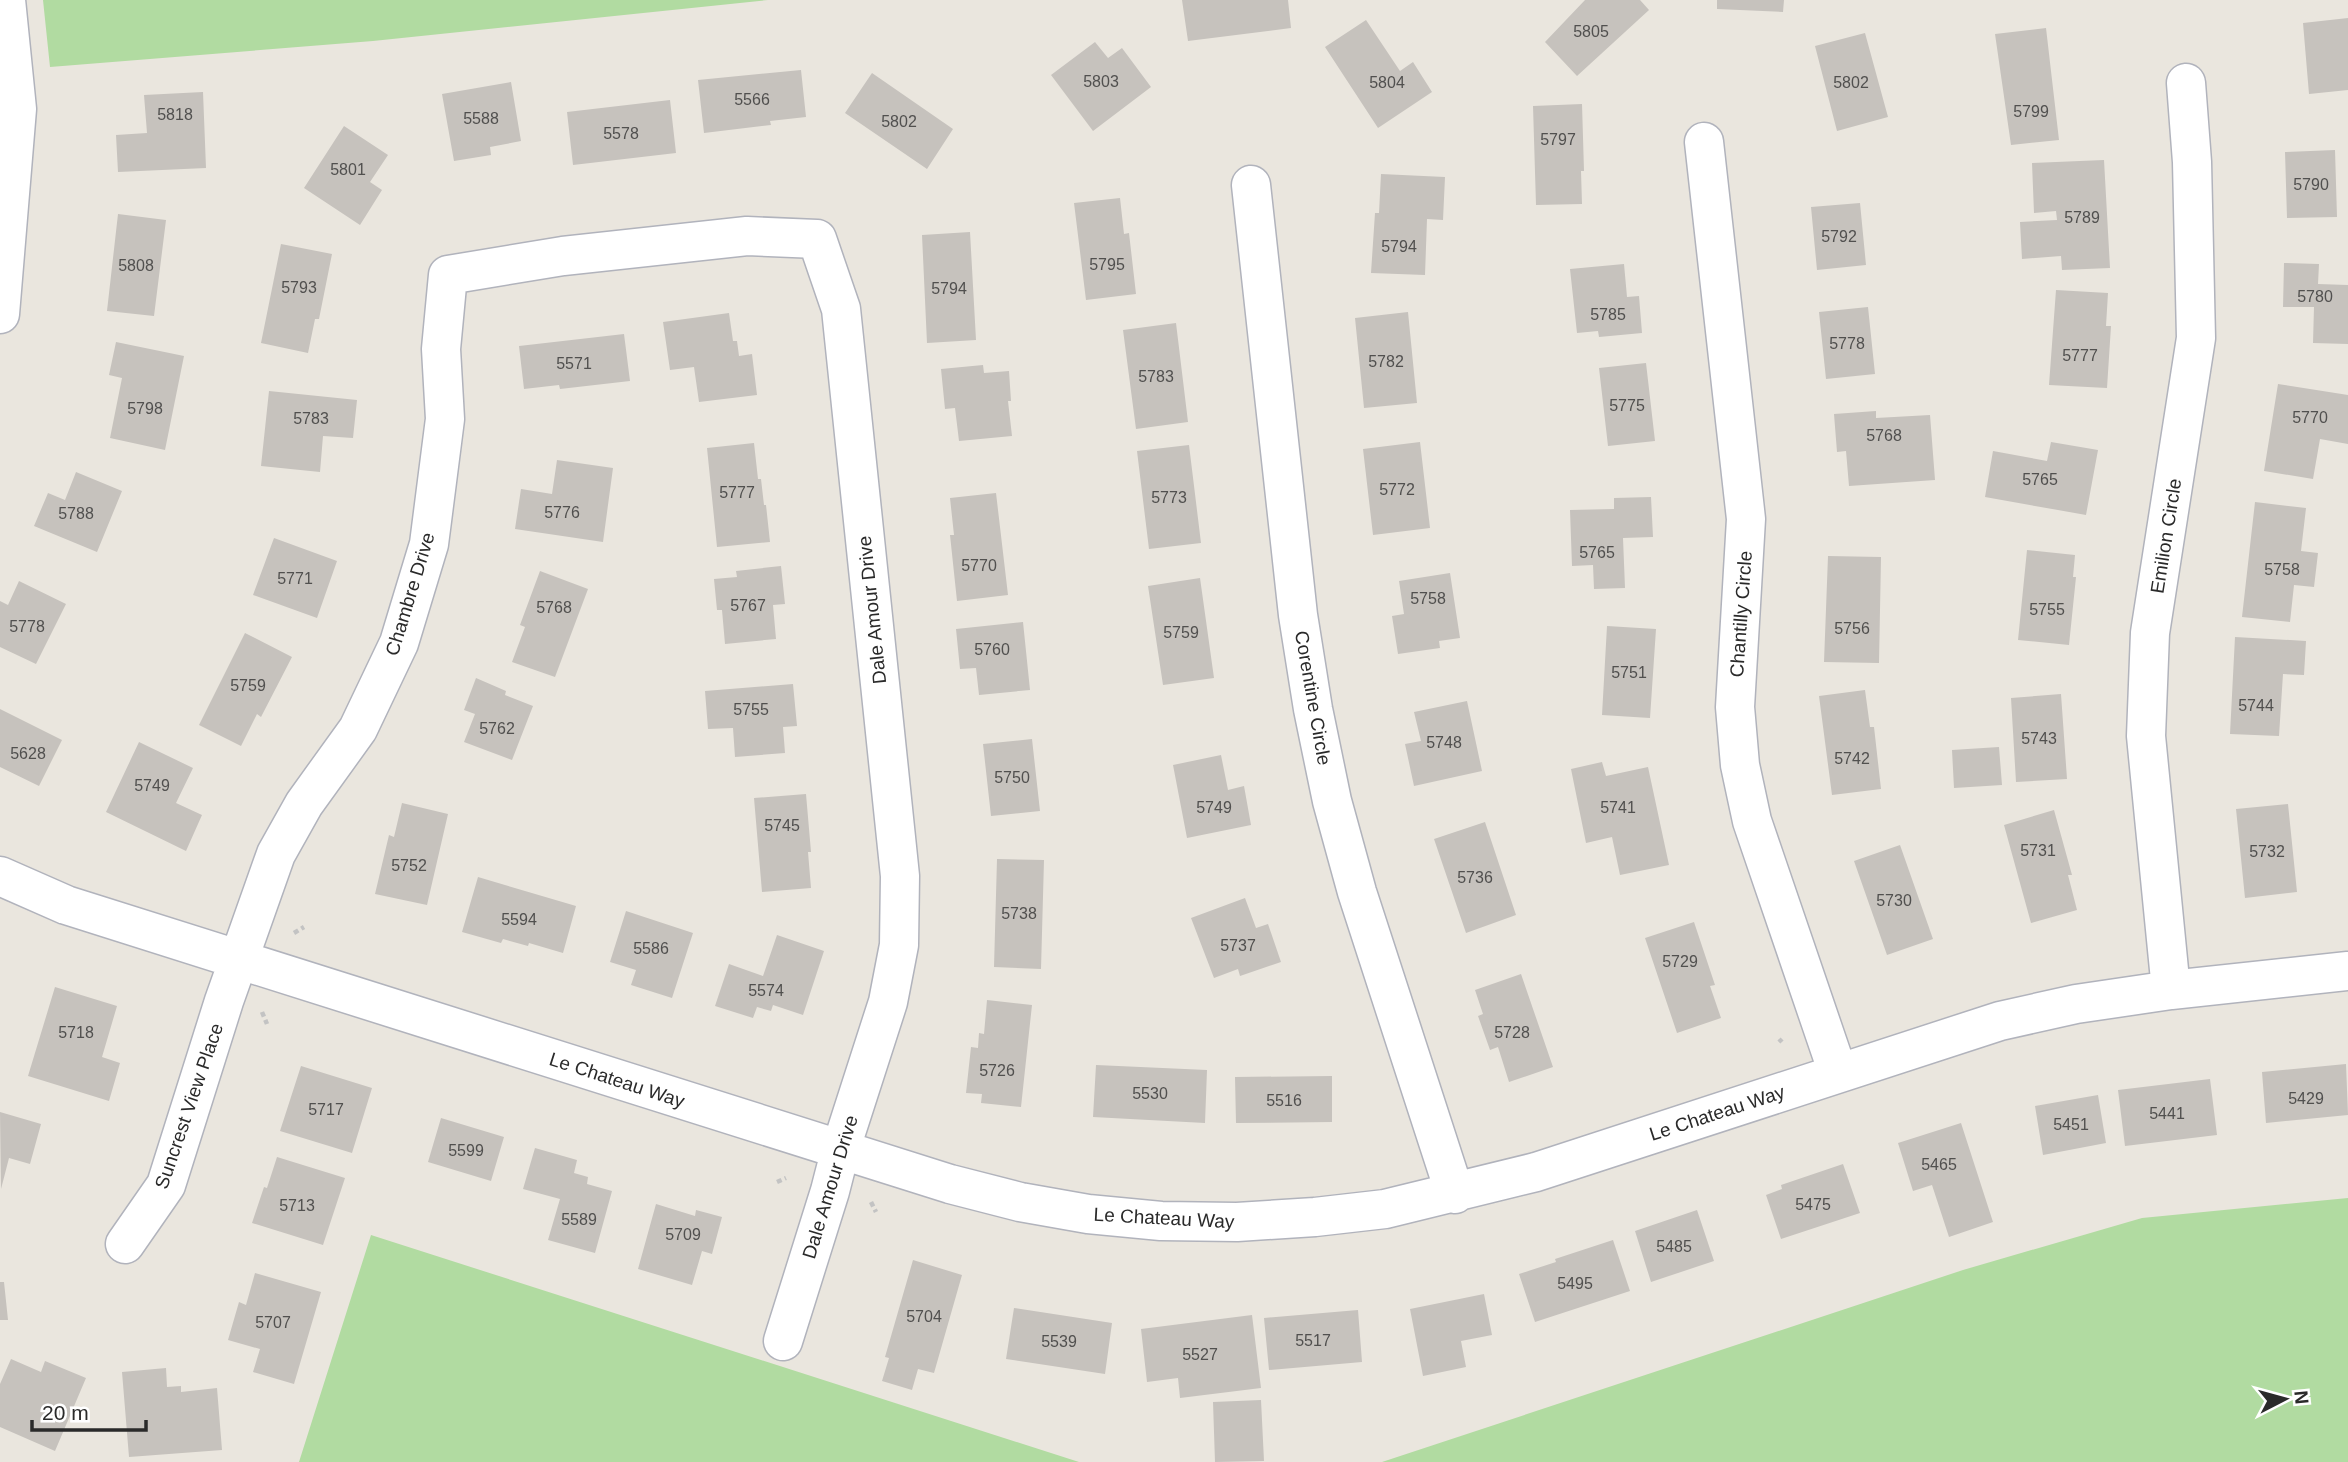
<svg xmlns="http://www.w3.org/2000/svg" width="2348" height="1462" font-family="Helvetica,sans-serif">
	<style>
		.green { fill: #b1dba1 }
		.building { fill: #c6c2bd }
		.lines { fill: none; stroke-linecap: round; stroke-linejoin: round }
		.minor-casing { stroke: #b1b3bc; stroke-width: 41 }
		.path { stroke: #c3c3c3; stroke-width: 4.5; stroke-dasharray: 5 3.5; stroke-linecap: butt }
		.minor { stroke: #fff; stroke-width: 38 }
		.labels { text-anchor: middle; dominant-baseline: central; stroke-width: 7; stroke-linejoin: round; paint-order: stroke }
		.number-label { font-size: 16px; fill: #51504f }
		.street-label { font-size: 19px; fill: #2a2a2a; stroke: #fff }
	</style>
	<rect width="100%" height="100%" fill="#eae6de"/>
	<path class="green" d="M43,0H768L373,41L50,67Z
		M2348,1198V1462H1382L1963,1270L2142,1218Z
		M371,1235L1079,1462H299Z"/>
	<path class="building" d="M1182,0H1288L1291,28L1188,41Z
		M1585,0H1640L1649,10L1577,76L1545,42Z
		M1717,0H1784L1783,12L1717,9Z
		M2348,18V90L2309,94L2303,23Z
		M1366,20L1400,71L1413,62L1432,92L1378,128L1325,47Z
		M2046,28L2059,140L2011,145L1995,34Z
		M1865,33L1888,117L1837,131L1815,46Z
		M1095,42L1108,58L1122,48L1151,87L1093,131L1051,75Z
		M801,70L806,117L770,121L771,125L704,133L698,80Z
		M872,73L953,129L927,169L845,113Z
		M511,82L521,141L490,147L491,155L454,161L442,94Z
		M203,92L206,168L118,172L116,135L147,133L144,95Z
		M670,100L676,153L573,165L567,112Z
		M1582,104L1584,171H1581L1582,204L1536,205L1533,106Z
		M344,126L388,155L370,182L382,190L360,225L304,188Z
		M2335,150L2337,217L2287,218L2285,152Z
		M2104,160L2110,268L2062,270L2061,256L2022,259L2020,222L2057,220L2056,211L2034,213L2032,163Z
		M1381,174L1445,177L1443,220L1427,219L1425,275L1371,273L1375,213H1379Z
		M1120,198L1124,234L1129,233L1136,294L1086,300L1074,203Z
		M1860,203L1866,265L1817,270L1811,207Z
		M118,214L166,220L154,316L107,311Z
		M970,232L976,340L927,343L922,235Z
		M281,244L332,254L319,319H315L308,353L261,343Z
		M2284,263L2319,264L2318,284L2348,285V344L2313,343L2314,307H2283Z
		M1624,264L1627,297L1639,296L1642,333L1599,337L1598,331L1577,333L1570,269Z
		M2056,290L2108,293L2106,326H2111L2107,388L2049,385Z
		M1868,307L1875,374L1826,379L1819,312Z
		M1408,312L1417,403L1364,408L1355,318Z
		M729,313L733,341H737L739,356L752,354L757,395L699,402L694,367L670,370L663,322Z
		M1176,323L1188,422L1136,429L1123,330Z
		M624,334L630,381L560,389L559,385L524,389L519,346Z
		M116,342L184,356L165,450L110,438L122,378L109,375Z
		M1646,363L1655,441L1608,446L1599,368Z
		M983,365L984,373L1009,371L1011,401H1008L1012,436L959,441L955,408L945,409L941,369Z
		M2278,384L2348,395V444L2320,439L2313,479L2264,471Z
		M269,391L357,400L353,438L323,436L320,472L261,466Z
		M1876,411V418L1930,415L1935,480L1849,486L1846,451L1837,452L1834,414Z
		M1420,442L1430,528L1373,535L1363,449Z
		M2051,442L2098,450L2086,515L1985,497L1993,451L2047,461Z
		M754,443L758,479H761L764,505H766L770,542L717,547L707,448Z
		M1189,445L1201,543L1149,549L1137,451Z
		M557,460L613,468L603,542L515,529L521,489L552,494Z
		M76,472L122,491L97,552L34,526L48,493L65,500Z
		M996,493L1008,595L957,601L950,535H954L950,498Z
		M1651,497L1653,537L1623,538L1625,588L1594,589L1593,565L1572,566L1570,510L1614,509V498Z
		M2255,502L2306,508L2301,551L2318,553L2314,587L2294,585L2290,622L2242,617Z
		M274,538L337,561L317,618L253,595Z
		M2027,550L2075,555L2073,577H2076L2069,645L2018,640Z
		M1828,556L1881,557L1879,663L1824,662Z
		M781,566L785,604L773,605L776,639L725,644L722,610H717L714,579L737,577L736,571Z
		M540,571L588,589L555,677L512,662L525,627L520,625Z
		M1450,573L1460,638L1439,641L1440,648L1398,654L1392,616L1404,614L1399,581Z
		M1200,578L1214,678L1163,685L1148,586Z
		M19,581L66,604L36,664L0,647V601L8,605Z
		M1023,622L1030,690L979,695L976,668L960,669L956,629Z
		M1607,626L1656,629L1650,718L1602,715Z
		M245,633L292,657L261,717L257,714L241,746L199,725Z
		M2235,637L2306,641L2304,675L2283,674L2279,736L2230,734Z
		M476,678L506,691L505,695L533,706L512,760L464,742L475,714L464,710Z
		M793,684L797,726L783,727L785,753L735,757L733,728L708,729L705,691Z
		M1865,690L1870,727H1874L1881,789L1832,795L1819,696Z
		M2061,694L2067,779L2016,782L2011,698Z
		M1467,701L1482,771L1414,786L1405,744L1421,741L1414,712Z
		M0,709L62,740L39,786L0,767Z
		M1032,739L1040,811L991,816L983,744Z
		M139,742L193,768L176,803L202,815L186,851L106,812Z
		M1999,747L2002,785L1954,788L1952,750Z
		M1221,755L1228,790L1244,786L1251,825L1187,838L1173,765Z
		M1602,762L1606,776L1648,767L1669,865L1620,875L1612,837L1586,843L1571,769Z
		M806,794L811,852H808L811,888L762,892L754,798Z
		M402,803L448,814L427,905L375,894L389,835L394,837Z
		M2288,804L2297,892L2245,898L2236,809Z
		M2054,810L2072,875H2068L2077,910L2031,923L2004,825Z
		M1485,822L1516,915L1466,933L1434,839Z
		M1900,845L1933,939L1887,955L1854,861Z
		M997,859L1044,860L1041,969L994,967Z
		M478,877L576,906L563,953L529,943L528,946L503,939L501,943L462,932Z
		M1245,898L1256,928L1268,924L1281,962L1240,976L1238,969L1214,978L1191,918Z
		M626,911L693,933L672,998L631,985L636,970L610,962Z
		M1694,922L1715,985L1710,986L1721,1018L1677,1033L1645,938Z
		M777,935L824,951L803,1015L773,1005L771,1011L757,1007L753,1018L715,1006L729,964L763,976Z
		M1521,974L1553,1067L1509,1082L1498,1047L1490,1050L1478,1016L1483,1014L1475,990Z
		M55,987L117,1006L102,1057L120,1063L109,1101L28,1076Z
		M987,1000L1032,1005L1021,1107L981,1103L982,1094L966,1093L971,1047L978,1048L979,1033L984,1034Z
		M2346,1064L2348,1115L2266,1123L2262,1072Z
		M1096,1065L1207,1070L1205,1123L1093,1117Z
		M301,1066L372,1088L352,1153L280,1131Z
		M1332,1076V1122L1236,1123L1235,1077Z
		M2210,1079L2217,1135L2125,1146L2118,1090Z
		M2098,1095L2106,1143L2043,1155L2035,1106Z
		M0,1112L41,1124L30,1164L9,1158L1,1189Z
		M441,1118L504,1137L491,1181L428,1162Z
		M1961,1123L1993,1222L1949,1237L1932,1185L1913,1191L1898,1143Z
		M535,1148L577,1160L574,1173L588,1177L587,1184L612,1191L595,1253L548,1240L560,1199L523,1189Z
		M277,1157L345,1178L323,1245L252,1223L264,1187L267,1188Z
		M1843,1164L1860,1213L1781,1239L1766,1195L1782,1189L1781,1185Z
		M656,1204L695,1216L696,1210L722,1217L712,1254L702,1251L692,1285L638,1269Z
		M1697,1210L1714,1261L1651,1282L1635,1231Z
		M1613,1240L1630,1291L1535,1322L1519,1274L1556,1262L1555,1259Z
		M913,1260L962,1275L934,1373L918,1369L912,1390L882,1381L889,1358L885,1357Z
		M255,1273L321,1292L294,1384L253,1372L260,1349L228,1340L239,1302L246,1305Z
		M0,1282H4L8,1320H0Z
		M1484,1294L1492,1335L1461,1341L1466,1367L1423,1376L1410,1309Z
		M1014,1308L1112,1323L1105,1374L1006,1359Z
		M1358,1310L1362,1362L1269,1370L1264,1318Z
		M1252,1315L1261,1388L1180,1398L1178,1378L1147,1382L1141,1329Z
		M11,1359L41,1372L45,1361L86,1378L55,1451L0,1427V1384Z
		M166,1368L167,1387L181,1386V1392L217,1388L222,1450L129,1457L122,1372Z
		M1261,1400L1264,1461L1215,1462L1213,1402Z"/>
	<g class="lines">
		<defs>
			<path id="minor" d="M1704,142L1746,519L1735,707L1740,765L1752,821L1838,1073
				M1251,185L1298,615L1313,709L1332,801L1357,892L1455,1194
				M0,314L17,109L6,0
				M0,876L66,905L950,1184L1020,1202L1088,1214L1161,1221L1237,1222L1315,1217L1385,1209L1536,1172L2000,1021L2076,1004L2171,990L2348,971
				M2171,990L2146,736L2150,633L2196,338L2192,162L2186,83
				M125,1244L166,1185L224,1001L276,854L304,804L358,729L399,643L429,544L445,419L441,349L448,275L563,256L747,236L817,239L841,309L900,876L899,945L888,1002L841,1148L830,1191L783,1341"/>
		</defs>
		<use href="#minor" class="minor-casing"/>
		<path class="path" d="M294,933L304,927
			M262,1012L267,1024
			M1779,1039L1782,1042
			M777,1182L786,1178
			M871,1202L876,1212"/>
		<use href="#minor" class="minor"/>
	</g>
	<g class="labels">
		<g class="number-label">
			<text x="1591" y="31">5805</text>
			<text x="1101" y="81">5803</text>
			<text x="1387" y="82">5804</text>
			<text x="1851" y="82">5802</text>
			<text x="752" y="99">5566</text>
			<text x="2031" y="111">5799</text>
			<text x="175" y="114">5818</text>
			<text x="481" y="118">5588</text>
			<text x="899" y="121">5802</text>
			<text x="621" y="133">5578</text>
			<text x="1558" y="139">5797</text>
			<text x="348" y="169">5801</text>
			<text x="2311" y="184">5790</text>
			<text x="2082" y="217">5789</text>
			<text x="1839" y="236">5792</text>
			<text x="1399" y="246">5794</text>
			<text x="1107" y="264">5795</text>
			<text x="136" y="265">5808</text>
			<text x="299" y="287">5793</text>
			<text x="949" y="288">5794</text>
			<text x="2315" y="296">5780</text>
			<text x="1608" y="314">5785</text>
			<text x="1847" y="343">5778</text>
			<text x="2080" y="355">5777</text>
			<text x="1386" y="361">5782</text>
			<text x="574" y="363">5571</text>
			<text x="1156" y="376">5783</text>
			<text x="1627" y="405">5775</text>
			<text x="145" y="408">5798</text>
			<text x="2310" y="417">5770</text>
			<text x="311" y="418">5783</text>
			<text x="1884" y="435">5768</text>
			<text x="2040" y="479">5765</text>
			<text x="1397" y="489">5772</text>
			<text x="737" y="492">5777</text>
			<text x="1169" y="497">5773</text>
			<text x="562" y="512">5776</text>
			<text x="76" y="513">5788</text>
			<text x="1597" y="552">5765</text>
			<text x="979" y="565">5770</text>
			<text x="2282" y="569">5758</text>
			<text x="295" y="578">5771</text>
			<text x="1428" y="598">5758</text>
			<text x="748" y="605">5767</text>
			<text x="554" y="607">5768</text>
			<text x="2047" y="609">5755</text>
			<text x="27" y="626">5778</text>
			<text x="1852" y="628">5756</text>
			<text x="1181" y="632">5759</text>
			<text x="992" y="649">5760</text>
			<text x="1629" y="672">5751</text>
			<text x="248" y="685">5759</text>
			<text x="2256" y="705">5744</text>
			<text x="751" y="709">5755</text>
			<text x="497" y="728">5762</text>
			<text x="2039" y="738">5743</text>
			<text x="1444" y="742">5748</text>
			<text x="28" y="753">5628</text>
			<text x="1852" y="758">5742</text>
			<text x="1012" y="777">5750</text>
			<text x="152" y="785">5749</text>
			<text x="1214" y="807">5749</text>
			<text x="1618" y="807">5741</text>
			<text x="782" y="825">5745</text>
			<text x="2038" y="850">5731</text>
			<text x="2267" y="851">5732</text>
			<text x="409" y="865">5752</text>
			<text x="1475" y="877">5736</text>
			<text x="1894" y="900">5730</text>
			<text x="1019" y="913">5738</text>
			<text x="519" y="919">5594</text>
			<text x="1238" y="945">5737</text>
			<text x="651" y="948">5586</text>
			<text x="1680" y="961">5729</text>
			<text x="766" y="990">5574</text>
			<text x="76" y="1032">5718</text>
			<text x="1512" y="1032">5728</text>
			<text x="997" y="1070">5726</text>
			<text x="1150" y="1093">5530</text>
			<text x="2306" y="1098">5429</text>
			<text x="1284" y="1100">5516</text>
			<text x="326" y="1109">5717</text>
			<text x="2167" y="1113">5441</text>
			<text x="2071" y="1124">5451</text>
			<text x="466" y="1150">5599</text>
			<text x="1939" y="1164">5465</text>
			<text x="1813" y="1204">5475</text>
			<text x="297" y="1205">5713</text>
			<text x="579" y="1219">5589</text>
			<text x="683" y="1234">5709</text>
			<text x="1674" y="1246">5485</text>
			<text x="1575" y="1283">5495</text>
			<text x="924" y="1316">5704</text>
			<text x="273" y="1322">5707</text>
			<text x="1313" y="1340">5517</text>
			<text x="1059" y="1341">5539</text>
			<text x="1200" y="1354">5527</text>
		</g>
		<g class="street-label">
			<text transform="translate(2166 536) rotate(-81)">Emilion Circle</text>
			<text transform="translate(410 594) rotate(-73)">Chambre Drive</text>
			<text transform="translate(872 610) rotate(-96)">Dale Amour Drive</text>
			<text transform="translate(1741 614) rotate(-86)">Chantilly Circle</text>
			<text transform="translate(1313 698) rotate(80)">Corentine Circle</text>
			<text transform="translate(617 1080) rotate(18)">Le Chateau Way</text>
			<text transform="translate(189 1106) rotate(-71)">Suncrest View Place</text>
			<text transform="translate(1717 1113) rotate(-18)">Le Chateau Way</text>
			<text transform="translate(830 1187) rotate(-73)">Dale Amour Drive</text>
			<text transform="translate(1164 1218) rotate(3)">Le Chateau Way</text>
		</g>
	</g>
	<g transform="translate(2285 1399) rotate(84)" stroke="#ffffff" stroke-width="5" paint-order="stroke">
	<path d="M0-5L12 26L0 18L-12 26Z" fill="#2a2a2a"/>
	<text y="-10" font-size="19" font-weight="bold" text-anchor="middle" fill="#2a2a2a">N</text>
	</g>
	<path d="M32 1420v10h114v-10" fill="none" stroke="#2a2a2a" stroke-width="3.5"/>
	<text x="42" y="1420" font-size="21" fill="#2a2a2a" stroke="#ffffff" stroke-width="5" paint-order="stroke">20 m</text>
</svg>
